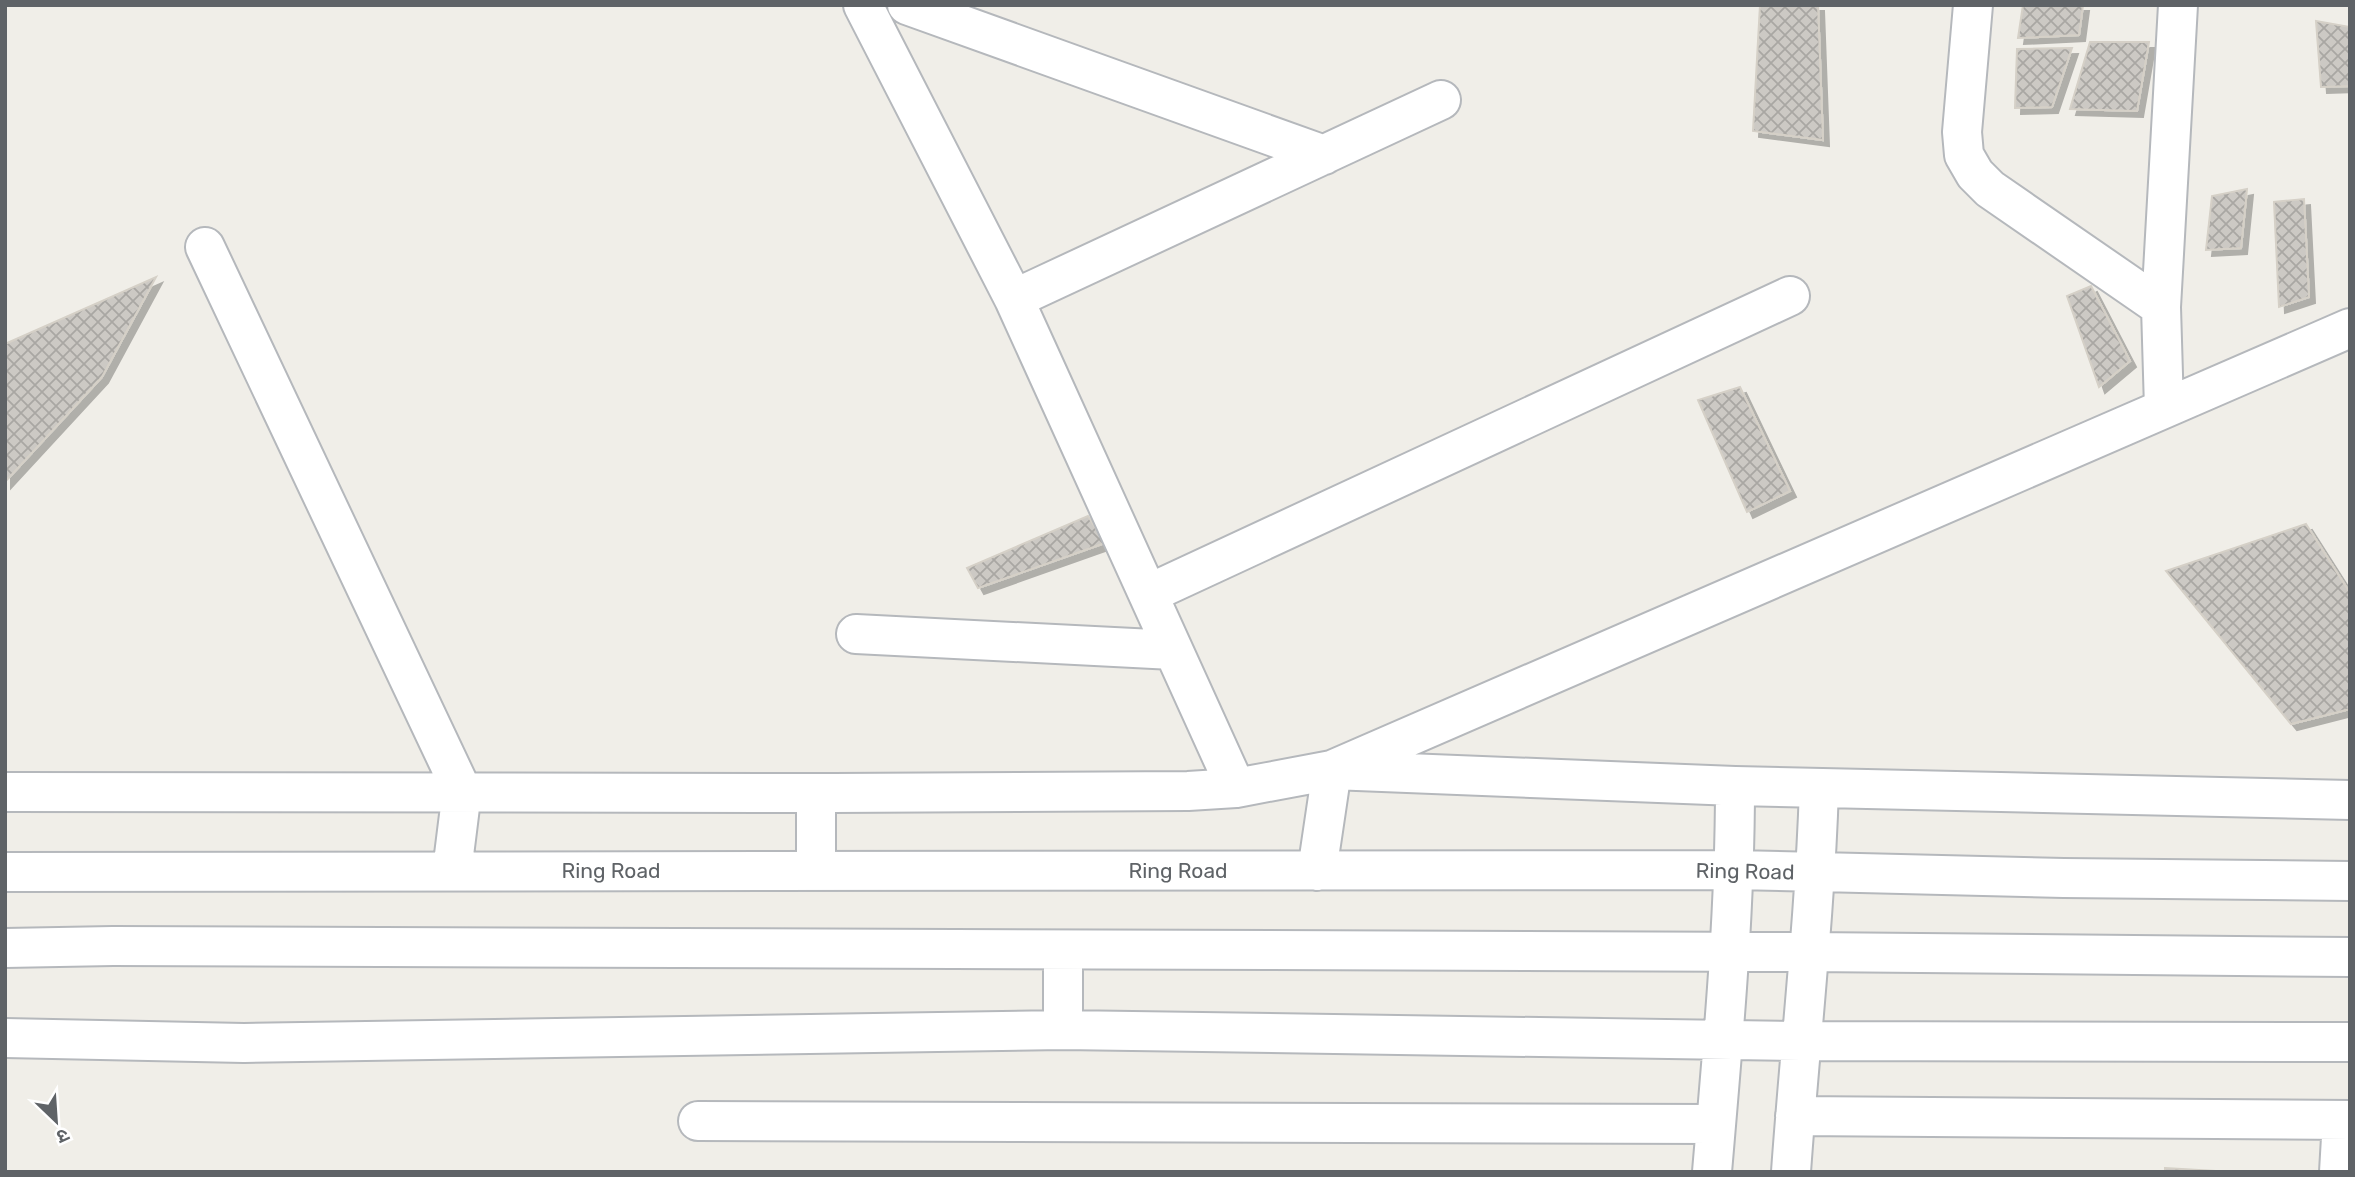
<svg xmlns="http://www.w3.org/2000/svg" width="2355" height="1177" font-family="Rubik,'Noto Sans Devanagari',sans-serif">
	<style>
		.building { fill: url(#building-cross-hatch); stroke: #d5d0c7; stroke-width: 2; filter: url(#shadow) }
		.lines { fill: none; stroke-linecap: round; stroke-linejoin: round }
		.minor-casing { stroke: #b5b8bc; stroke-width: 42 }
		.minor { stroke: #fff; stroke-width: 38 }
		.labels { text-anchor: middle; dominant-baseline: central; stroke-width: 5; stroke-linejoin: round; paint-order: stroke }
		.street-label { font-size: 21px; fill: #5f6367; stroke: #fff }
	</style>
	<defs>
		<pattern id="building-cross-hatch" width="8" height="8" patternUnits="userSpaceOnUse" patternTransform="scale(1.75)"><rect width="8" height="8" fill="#ccc9c4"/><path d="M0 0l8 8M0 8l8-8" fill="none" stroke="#a9a7a3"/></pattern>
		<filter id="shadow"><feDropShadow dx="6" dy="6" stdDeviation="0" flood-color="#0004"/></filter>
	</defs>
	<rect width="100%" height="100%" fill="#f0eee8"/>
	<path class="building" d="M1760,5H1818L1823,140L1753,131Z
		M2023,5H2083L2079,35L2018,38Z
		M2316,21L2350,27V86L2321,87Z
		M2090,42H2149L2137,111L2070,109Z
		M2072,48L2052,107L2015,108L2017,49Z
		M2247,189L2241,248L2206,250L2212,196Z
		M2304,199L2309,297L2279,307L2274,202Z
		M156,277L102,377L5,482V344Z
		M2091,286L2130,361L2099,387L2067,296Z
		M1740,387L1790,491L1747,512L1698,400Z
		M1088,516L1105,543L978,588L967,568Z
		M2306,524L2350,593V709L2291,724L2166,571Z
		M2165,1168L2233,1172H2165Z"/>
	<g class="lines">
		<defs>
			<path id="minor" d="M863,5L1014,299L1236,788
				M907,5L1324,155
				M1973,5L1962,132L1964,155L1975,174L1990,189L2161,307
				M205,247L462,791L452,871
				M1014,299L1441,100
				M2164,408L2161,307L2178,5
				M1148,594L1790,296
				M856,634L1173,650
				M5,792L833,793L1188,791L1236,788L1332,770L2350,328
				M816,870V793
				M1317,871L1332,770L1735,786L2350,800
				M5,872L1735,870L2064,878L2350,881
				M5,948L113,946L1808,952L2350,957
				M1063,1030V951
				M5,1038L244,1043L1063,1030L1801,1041L2350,1042
				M1795,1116L2350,1120
				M698,1121L1716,1124
				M1712,1172C1723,1043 1735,915 1735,786
				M1791,1172C1800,1044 1815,916 1819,788
				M2339,1172L2342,1120"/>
		</defs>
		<use href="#minor" class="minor-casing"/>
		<use href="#minor" class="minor"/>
	</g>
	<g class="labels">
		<g class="street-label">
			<text x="611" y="870">Ring Road</text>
			<text x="1178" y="870">Ring Road</text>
			<text transform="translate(1745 871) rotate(1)">Ring Road</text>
		</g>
	</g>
	<rect width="2355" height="1177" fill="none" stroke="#5f6367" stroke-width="14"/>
	<g transform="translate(56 1121) rotate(155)" stroke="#ffffff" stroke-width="5" paint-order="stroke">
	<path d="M0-5L12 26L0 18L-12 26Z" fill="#5f6367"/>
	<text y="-10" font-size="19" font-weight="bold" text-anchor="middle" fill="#5f6367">उ</text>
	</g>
</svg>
